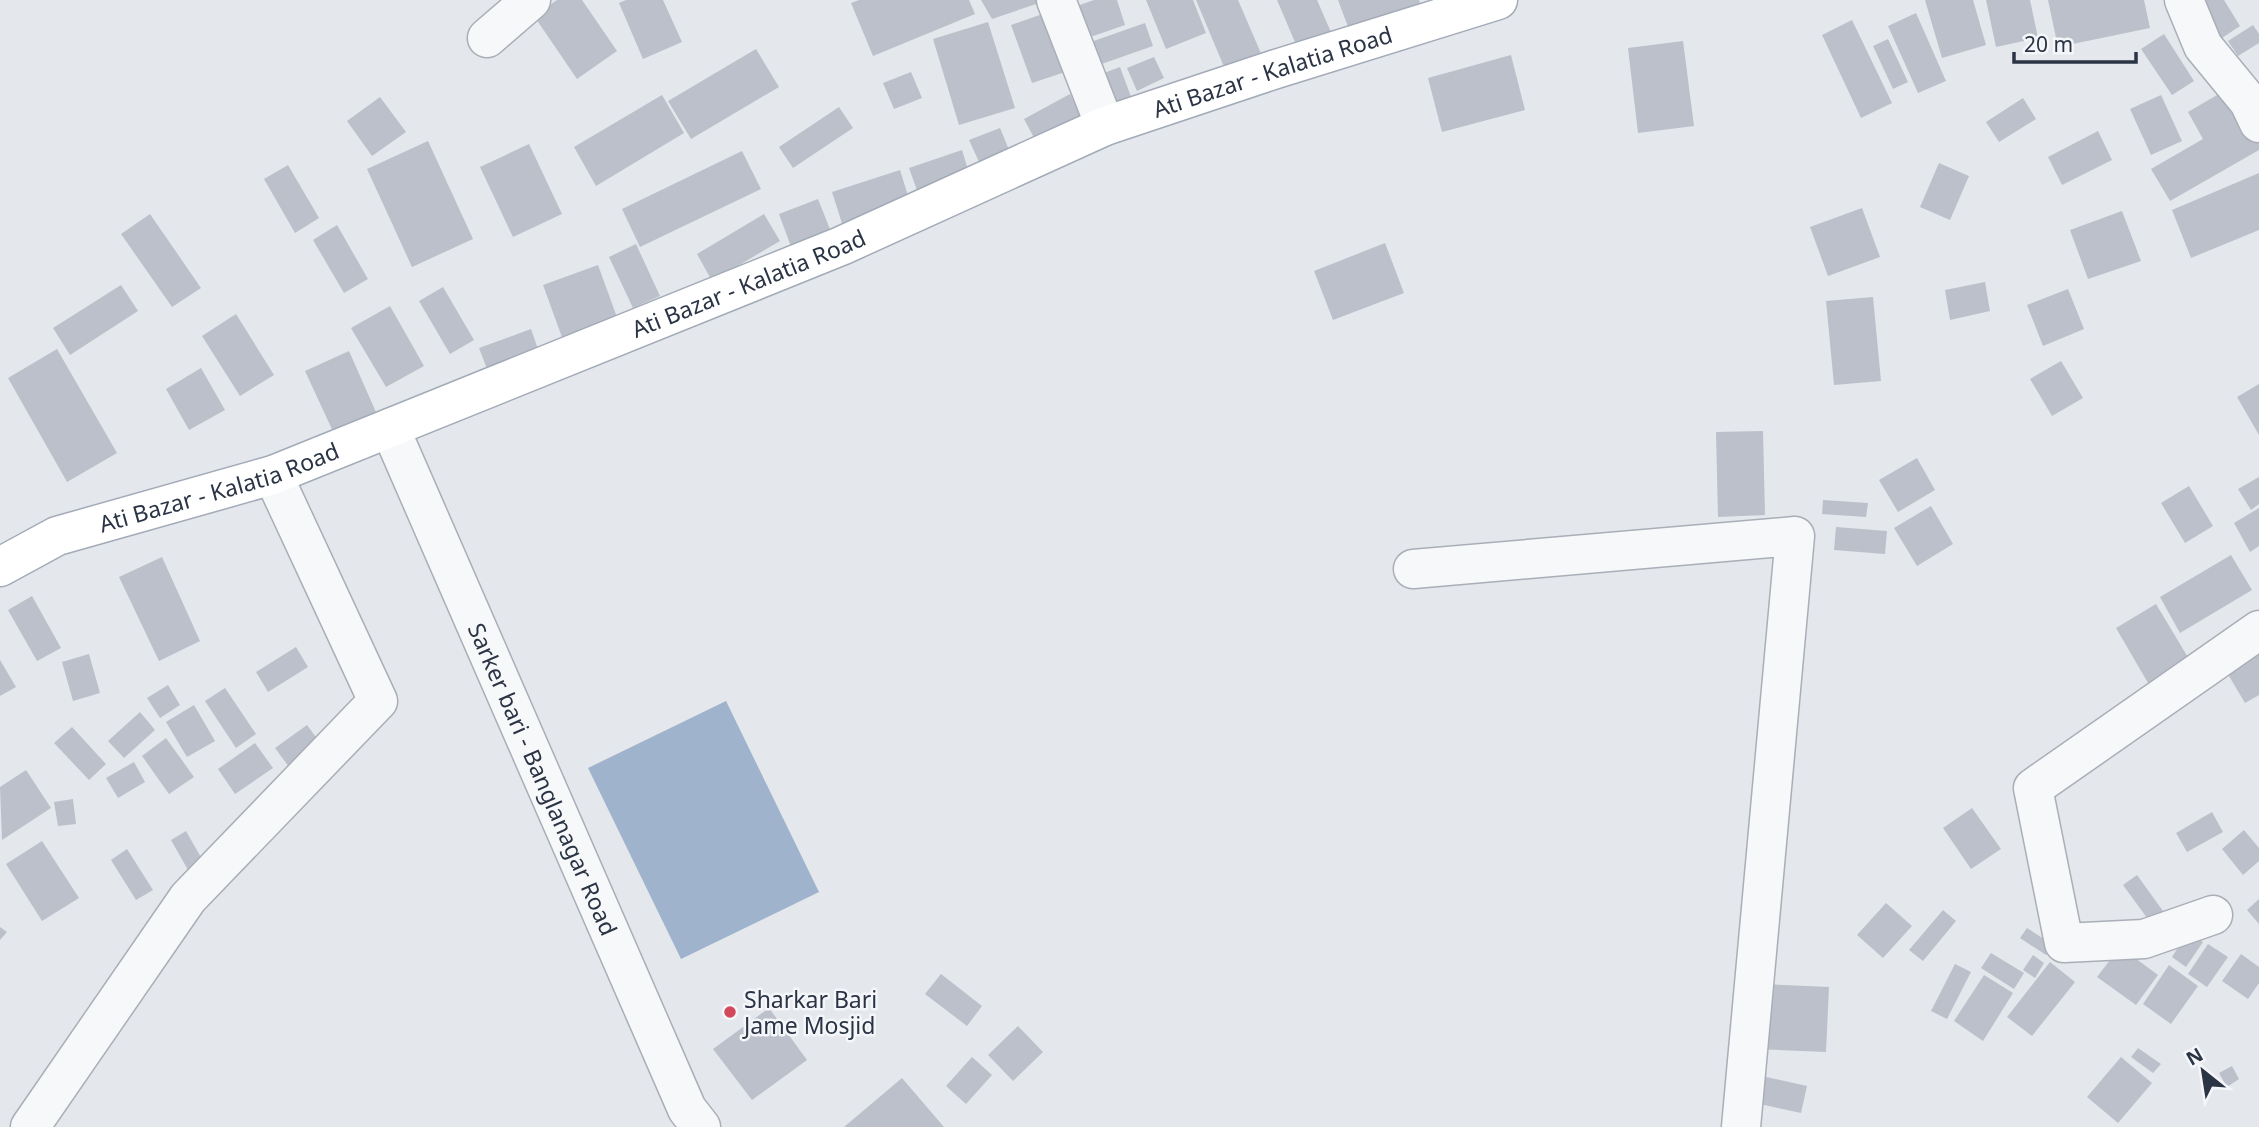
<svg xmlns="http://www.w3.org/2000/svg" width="2259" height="1127" font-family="'Noto Sans',sans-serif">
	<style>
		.water { fill: #9fb4cc }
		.building { fill: #bbc0ca }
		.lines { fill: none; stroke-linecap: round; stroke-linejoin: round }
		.minor-casing { stroke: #a9aeb7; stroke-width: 41 }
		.major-casing { stroke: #a3abb8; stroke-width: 41 }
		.minor { stroke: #f7f8fa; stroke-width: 38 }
		.major { stroke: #fff; stroke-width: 38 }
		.poi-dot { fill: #d1495b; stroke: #f4f6f9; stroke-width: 2.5 }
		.labels { text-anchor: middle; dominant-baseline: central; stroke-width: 5; stroke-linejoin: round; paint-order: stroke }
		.street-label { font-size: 23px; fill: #2b3445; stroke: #f4f6f9 }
		.poi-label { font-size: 23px; fill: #2b3445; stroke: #f4f6f9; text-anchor: start }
	</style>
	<rect width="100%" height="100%" fill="#e4e7ec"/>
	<path class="water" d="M726,701L819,892L681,959L588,768Z"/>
	<path class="building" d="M557,0H582L617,51L577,79L534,16Z
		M626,0H663L682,42L643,59L619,3Z
		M859,0H969L975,14L873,56L851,3Z
		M981,0H1048L992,19Z
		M1094,0H1117L1125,25L1076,42L1065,10Z
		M1146,0H1193L1206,33L1166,49Z
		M1196,0H1238L1263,58L1227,74Z
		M1277,0H1317L1337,46L1303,61Z
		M1338,0H1419L1424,14L1353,40Z
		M1925,0H1973L1986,45L1942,58Z
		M1986,0H2030L2038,38L1996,47Z
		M2048,0H2144L2150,28L2058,47Z
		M2190,0H2224L2240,26L2216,42Z
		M1054,10L1074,69L1032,83L1011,25Z
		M1916,13L1946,81L1918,93L1888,26Z
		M1852,20L1892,103L1861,118L1822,35Z
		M988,22L1015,108L959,125L933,39Z
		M1145,23L1153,46L1093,67L1085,44Z
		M2253,25L2259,34V43L2238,56L2228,41Z
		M2164,34L2194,81L2172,95L2141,49Z
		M1888,39L1908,82L1893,89L1873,46Z
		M1683,41L1694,126L1638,133L1628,48Z
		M756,49L779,87L691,139L668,101Z
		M1511,55L1525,110L1442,132L1428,78Z
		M1154,57L1164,78L1137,91L1127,68Z
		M1120,67L1137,113L1099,127L1082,81Z
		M911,72L922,98L894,109L883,83Z
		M2229,88L2259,141V150L2170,201L2151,169L2203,139L2188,112Z
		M1070,94L1086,124L1040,149L1024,119Z
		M662,95L684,133L596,186L574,147Z
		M2161,95L2182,141L2151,155L2130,109Z
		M380,97L406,132L372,156L347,121Z
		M2023,98L2036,119L1999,142L1986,122Z
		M839,107L853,128L793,168L779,147Z
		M1000,128L1014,162L985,175L969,140Z
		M2098,131L2112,160L2062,185L2048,157Z
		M428,141L473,239L412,267L367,169Z
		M529,144L562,214L513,237L480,167Z
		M962,150L970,176L918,193L909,168Z
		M742,151L761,189L640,247L622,209Z
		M1939,163L1969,176L1950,220L1920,207Z
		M288,165L319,218L295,233L264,179Z
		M900,170L914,215L846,236L832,192Z
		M2259,173V230L2191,258L2172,210Z
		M818,199L833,237L793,252L779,214Z
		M1862,208L1880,257L1828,276L1810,227Z
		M2122,211L2141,261L2088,279L2070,230Z
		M150,214L201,288L172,307L121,234Z
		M764,214L780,241L712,281L697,254Z
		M337,225L368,279L344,293L313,240Z
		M1385,243L1404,293L1333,320L1314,271Z
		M636,244L660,296L633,308L609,257Z
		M598,265L618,320L563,340L543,285Z
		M1985,282L1990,311L1950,320L1945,290Z
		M121,285L138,311L70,355L53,328Z
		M443,287L474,340L450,354L419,301Z
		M2068,289L2084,329L2043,346L2027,305Z
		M1873,297L1881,381L1834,385L1826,301Z
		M390,306L424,366L386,387L351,328Z
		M236,314L274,375L240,396L202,336Z
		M531,329L540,355L489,374L479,348Z
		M57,349L117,453L67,482L8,378Z
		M349,351L379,419L336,438L305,371Z
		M2061,361L2083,398L2052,416L2030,379Z
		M201,368L225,410L189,430L166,389Z
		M2259,384V435L2237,397Z
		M1763,431L1765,515L1718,517L1716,432Z
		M1917,458L1935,490L1898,512L1879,480Z
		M2259,477V504L2251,510L2238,489Z
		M2189,486L2213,526L2185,543L2161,503Z
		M1823,500L1868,503L1866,517L1822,514Z
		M1931,506L1953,544L1917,566L1894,528Z
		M2259,508V546L2250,552L2234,523Z
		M1836,527L1887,531L1885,554L1834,550Z
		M2231,555L2252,590L2180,633L2160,597Z
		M162,557L200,641L159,661L119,577Z
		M32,596L61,648L37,661L8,610Z
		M2156,604L2189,659L2148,683L2116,628Z
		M296,647L308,667L268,692L256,672Z
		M2259,651V695L2245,703L2226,671Z
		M89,654L100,693L73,701L62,662Z
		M0,660L16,687L0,696Z
		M168,685L180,705L160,718L147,698Z
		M225,688L256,734L236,748L205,701Z
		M194,705L215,741L187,757L166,722Z
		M140,712L155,730L124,758L108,741Z
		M307,725L324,748L292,771L275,748Z
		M72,727L106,764L89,780L54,743Z
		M166,738L194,777L169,794L142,756Z
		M255,743L273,768L235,794L218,769Z
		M134,762L145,782L118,798L106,778Z
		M26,770L51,808L2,840L0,787Z
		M73,799L76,824L58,826L54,802Z
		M1972,808L2001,849L1971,869L1943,828Z
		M2212,812L2223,832L2187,852L2176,833Z
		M2244,830L2259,848V861L2243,875L2222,849Z
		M186,831L207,868L192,877L171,840Z
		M42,841L79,898L42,921L6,864Z
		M127,849L153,890L136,900L111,860Z
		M2137,875L2163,911L2150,922L2123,885Z
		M2259,899V924L2247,910Z
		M1886,903L1912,926L1883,958L1857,935Z
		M1943,910L1956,921L1923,961L1909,950Z
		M0,927L7,932L0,940Z
		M2027,928L2053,945L2046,955L2020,938Z
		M2188,932L2203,942L2186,967L2172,957Z
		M2208,944L2228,957L2207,987L2188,974Z
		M2120,947L2158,975L2136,1005L2097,977Z
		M1991,953L2024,973L2014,989L1981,968Z
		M2241,954L2259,967V983L2248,999L2222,981Z
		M2033,955L2044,963L2035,978L2023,970Z
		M2050,962L2075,982L2032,1036L2007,1017Z
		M1955,964L1971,972L1947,1019L1931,1011Z
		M2169,965L2198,986L2171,1024L2143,1004Z
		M941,974L982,1006L967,1026L925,994Z
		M1984,975L2013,993L1983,1041L1954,1021Z
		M1761,984L1829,987L1826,1052L1757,1049Z
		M769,1008L807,1060L752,1100L713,1049Z
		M1018,1026L1043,1052L1013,1081L988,1055Z
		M2138,1048L2161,1064L2153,1073L2131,1057Z
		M972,1057L992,1075L966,1104L946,1086Z
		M2121,1057L2152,1083L2118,1123L2087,1097Z
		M2232,1066L2239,1079L2227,1087L2219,1073Z
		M1757,1075L1807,1086L1801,1113L1751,1102Z
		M902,1078L944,1127H844Z"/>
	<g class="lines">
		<defs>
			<g id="minor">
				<path d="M1056,0L1105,126"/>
				<path d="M2184,0L2203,46L2249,102L2259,123"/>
				<path d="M487,38L531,0"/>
				<path id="s1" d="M390,428L687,1109L701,1127"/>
				<path d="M1413,569L1795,536L1741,1127"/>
				<path d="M2213,915L2144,939L2064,943L2033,788L2259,630"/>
				<path d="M30,1127L188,898L378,701L273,475"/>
			</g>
			<g id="major">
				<path id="s2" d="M0,567L57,536L273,475L841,246L1105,126L1276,69L1498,0"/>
			</g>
		</defs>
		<use href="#minor" class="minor-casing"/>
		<use href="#major" class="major-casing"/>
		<use href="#minor" class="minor"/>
		<use href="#major" class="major"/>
	</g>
	<circle class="poi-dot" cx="730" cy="1012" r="7"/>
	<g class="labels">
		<g class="street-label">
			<text stroke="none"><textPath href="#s2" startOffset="1368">Ati Bazar - Kalatia Road</textPath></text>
			<text stroke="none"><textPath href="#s2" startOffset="802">Ati Bazar - Kalatia Road</textPath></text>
			<text stroke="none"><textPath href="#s2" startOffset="234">Ati Bazar - Kalatia Road</textPath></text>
			<text stroke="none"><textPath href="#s1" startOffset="383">Sarker bari - Banglanagar Road</textPath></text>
		</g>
		<g class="poi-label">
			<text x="744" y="999">Sharkar Bari<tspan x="744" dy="26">Jame Mosjid</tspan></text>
		</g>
	</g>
	<g transform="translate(2203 1071) rotate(330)" stroke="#f4f6f9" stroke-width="5" paint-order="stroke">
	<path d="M0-5L12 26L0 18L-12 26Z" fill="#2b3445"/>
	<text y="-10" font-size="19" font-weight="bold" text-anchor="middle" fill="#2b3445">N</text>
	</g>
	<path d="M2014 52v10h122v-10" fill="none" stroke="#2b3445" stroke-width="3.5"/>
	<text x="2024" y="52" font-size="21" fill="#2b3445" stroke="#f4f6f9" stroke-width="5" paint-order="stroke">20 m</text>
</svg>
